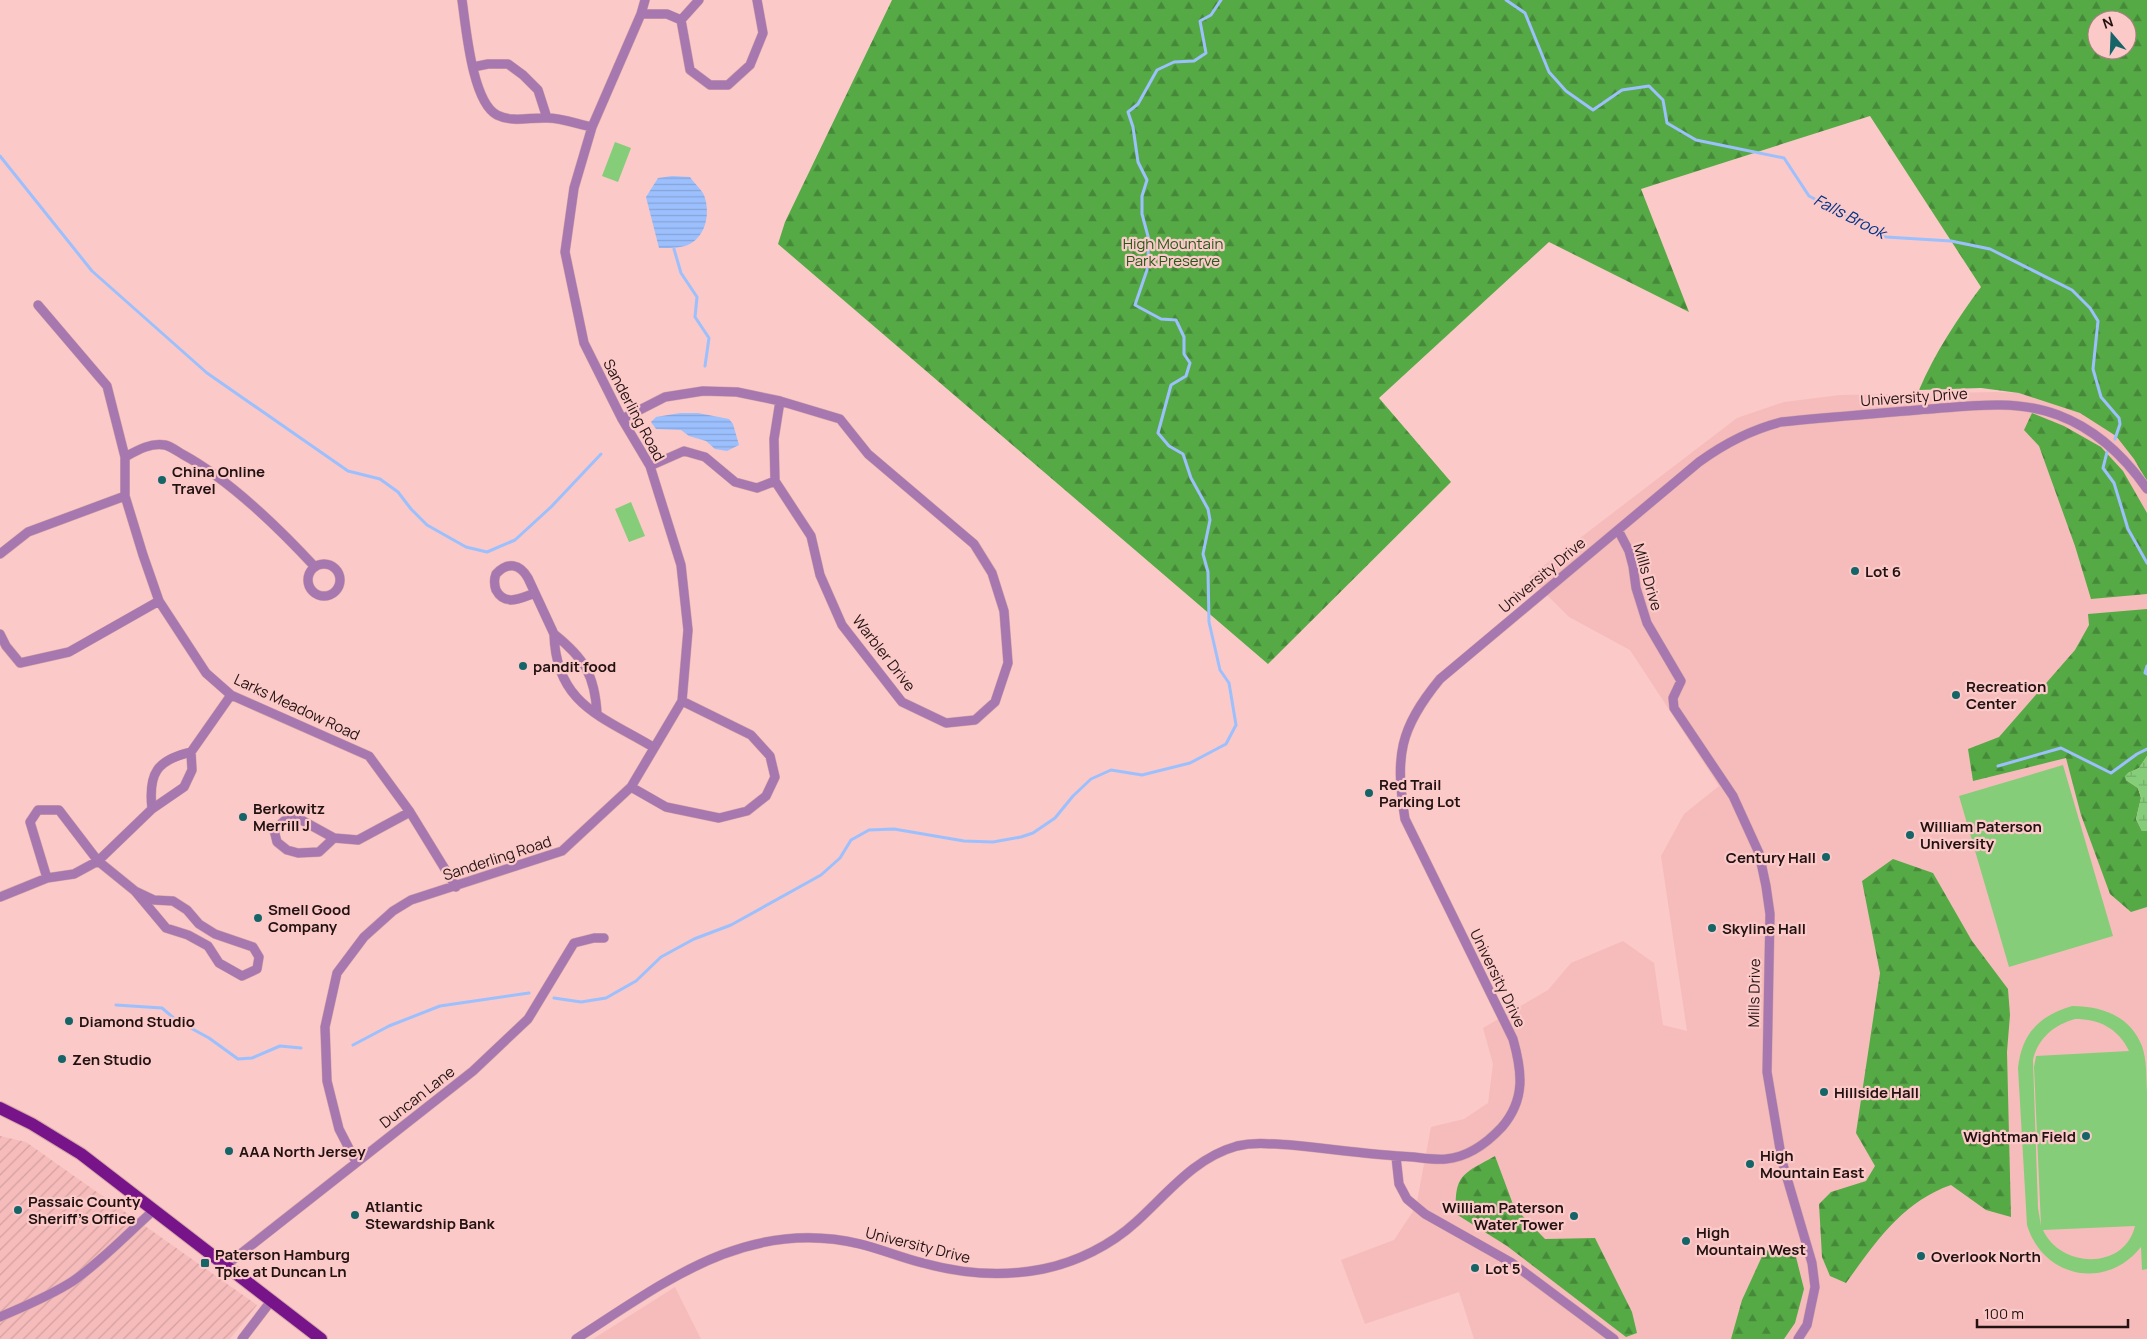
<svg xmlns="http://www.w3.org/2000/svg" width="2147" height="1339" font-family="Manrope,sans-serif">
	<style>
		.built { fill: #f6bcbb }
		.industrial { fill: url(#industrial-furrows) }
		.green { fill: #86cd79; fill-rule: evenodd }
		.forest { fill: url(#forest-firs); fill-rule: evenodd }
		.wetland { fill: url(#wetland-marsh) }
		.water { fill: url(#water-rules) }
		.lines { fill: none; stroke-linecap: round; stroke-linejoin: round }
		.stream { stroke: #9cc0fd; stroke-width: 3 }
		.street-casing { stroke: #d4a8a7; stroke-width: 10 }
		.primary-casing { stroke: #d4a8a7; stroke-width: 14 }
		.street { stroke: #a777b0; stroke-width: 9 }
		.primary { stroke: #78148a; stroke-width: 12 }
		.poi-dot { fill: #146468; stroke: #fbc9c8; stroke-width: 2 }
		.labels { text-anchor: middle; dominant-baseline: central; stroke-width: 4.5; stroke-linejoin: round; paint-order: stroke }
		.park-label { font-size: 15px; fill: #235a18; stroke: #fbc9c8 }
		.street-label { font-size: 15px; fill: #221211; stroke: #fbc9c8 }
		.poi-label { font-size: 15px; font-weight: bold; fill: #221211; stroke: #fbc9c8; text-anchor: start }
		.water-label { font-size: 16px; font-style: italic; fill: #00348a; stroke: #fbc9c8 }
	</style>
	<defs>
		<pattern id="industrial-furrows" width="10" height="10" patternUnits="userSpaceOnUse" patternTransform="scale(1.25)"><rect width="10" height="10" fill="#f6bcbb"/><path d="M-1 1l2-2M0 10L10 0M9 11l2-2" fill="none" stroke="#d3a1a0"/></pattern>
		<pattern id="forest-firs" width="22" height="20" patternUnits="userSpaceOnUse" patternTransform="scale(1.25)"><rect width="22" height="20" fill="#55aa46"/><path d="M5 1l3.5 6h-7zM16 11l3.5 6h-7z" fill="#468939"/></pattern>
		<pattern id="wetland-marsh" width="20" height="14" patternUnits="userSpaceOnUse" patternTransform="scale(1.25)"><rect width="20" height="14" fill="#86cd79"/><path d="M1 5h8M5 5V1M11 12h8M15 12V8" fill="none" stroke="#73af68"/></pattern>
		<pattern id="water-rules" width="6" height="5" patternUnits="userSpaceOnUse" patternTransform="scale(1.25)"><rect width="6" height="5" fill="#9cc0fd"/><path d="M0 2.5h6" fill="none" stroke="#86a4d8"/></pattern>
	</defs>
	<rect width="100%" height="100%" fill="#fbc9c8"/>
	<path class="built" d="M2147,344V1339H1474L1459,1292L1365,1324L1341,1260L1394,1240L1416,1207L1431,1127L1464,1119L1488,1103L1493,1064L1483,1028L1548,990L1571,963L1623,941L1654,963L1663,1025L1687,1031L1661,856L1684,814L1719,786L1630,650L1569,617L1529,577L1737,418L1784,402L1840,395L1995,392L2050,394Z
		M675,1287L701,1339H593Z"/>
	<path class="industrial" d="M0,1136L26,1142L257,1305L230,1339H0Z"/>
	<path class="green" d="M615,142L631,148L618,182L602,176Z
		M631,502L645,536L629,542L615,509Z
		M2063,765L2113,936L2009,967L1959,796Z
		M2072,1006C2102,1006 2130,1016 2142,1046C2147,1060 2146,1077 2147,1092V1269L2142,1270L2141,1247C2106,1291 2043,1278 2027,1225L2018,1068C2022,1033 2039,1016 2072,1006ZM2075,1019C2099,1019 2118,1028 2129,1051L2036,1056L2034,1067L2041,1226L2038,1208L2033,1060C2038,1038 2054,1025 2075,1019ZM2135,1226C2125,1270 2061,1269 2043,1230Z"/>
	<path class="forest" d="M892,0H2147V481L2134,459L2116,436L2080,413L2019,393L1981,388L1919,390C1935,353 1957,319 1981,287L1870,116L1641,189L1689,312L1549,242L1379,398L1451,482L1268,664L778,244L785,222ZM2097,20H2127V50H2097Z
		M2032,413L2064,426L2101,447L2123,471L2147,513V594L2091,599L2075,546L2039,446L2024,430Z
		M2147,609V756L2139,768L2128,773L2126,780L2138,788L2141,798L2136,819L2142,831H2147V907L2131,912L2110,894L2081,815L2066,758L1973,781L1968,749L1999,737L2075,650L2089,625L2088,614Z
		M1893,859L1933,873L1972,941L2008,989L2010,1015L2007,1052L2011,1217L1986,1210L1951,1185C1902,1202 1875,1243 1846,1283L1830,1276L1822,1257L1819,1204L1831,1192L1866,1181L1875,1166L1856,1133L1880,973L1862,881Z
		M1495,1156L1514,1207L1545,1239L1595,1238L1632,1312L1637,1333L1626,1337L1507,1246L1456,1214C1454,1174 1463,1174 1495,1156Z
		M1781,1244L1796,1257L1804,1289L1795,1323L1784,1339H1731L1742,1300L1764,1252Z"/>
	<path class="wetland" d="M2147,756V831H2142L2136,819L2141,798L2138,788L2126,780L2125,776L2128,773L2139,768Z"/>
	<path class="water" d="M672,176L690,177C694,183 701,189 704,195C710,211 707,232 693,242C684,249 669,248 659,248L646,197L658,178Z
		M680,413H698L729,419L733,424L739,445L727,451L715,449L706,441L689,436L681,430L656,429L651,422L656,417Z"/>
	<g class="lines">
		<path class="stream" d="M1506,0L1525,13L1549,72L1566,91L1593,110L1622,90L1649,86L1663,100L1667,123L1696,140L1784,158L1809,196L1886,237L1951,241L1990,249L2072,290L2090,308L2098,321L2093,369L2101,397L2119,418L2120,424L2115,439
			M0,156L92,271L207,373L348,471L380,479L398,492L411,509L427,525L466,547L487,552L515,540L551,507L601,454
			M674,249L681,273L697,297L695,317L709,338L705,366
			M2107,452L2103,468L2114,483L2128,529L2147,563
			M2147,666L2145,673L2147,674
			M1998,766L2061,748L2111,773L2137,754L2147,749
			M554,998L581,1002L606,998L636,981L661,957L694,939L731,925L821,875L840,858L851,840L869,830L894,829L964,841L993,842L1021,837L1033,833L1055,818L1073,796L1091,779L1111,770L1142,775L1190,763L1226,744L1236,725L1229,683L1220,670L1209,622L1208,572L1203,554L1210,520L1208,509L1191,478L1183,454L1169,446L1158,433L1171,385L1186,376L1190,363L1184,354V337L1176,320L1161,319L1135,305L1147,270L1149,240L1142,214V196L1147,180L1138,162L1133,127L1128,112L1138,104L1157,70L1174,62L1194,61L1206,53L1200,21L1211,15L1221,0
			M116,1005L162,1008L176,1020L209,1038L238,1059L252,1058L280,1046L301,1048
			M353,1045L389,1026L440,1006L529,993"/>
		<defs>
			<path id="street" d="M462,0C466,27 472,102 497,115C513,123 530,117 547,118C562,118 577,124 592,127
				M641,14H667L681,20
				M681,20L690,70L710,85H728L750,65L763,33L757,0
				M681,20L699,0
				M473,67L488,64H508L523,75L538,90L547,118
				M38,305L107,386L125,457V496L143,555L159,601L206,673L231,695L369,756L410,812L456,887
				M622,419L665,397L703,391L737,392L780,401L840,419L868,454L974,544L992,573L1004,611L1008,663L995,702L975,720L946,723L902,702L842,625L820,575L811,536L775,481L774,439L780,401
				M125,457C136,451 151,442 165,445C170,446 177,451 182,454C230,480 277,526 315,567
				M650,466L684,451L705,457L735,482L757,488L775,481
				M1618,530L1629,551L1633,566L1636,588L1647,623L1681,681L1673,698L1674,708L1733,796L1759,853L1766,886L1770,914L1767,1072L1782,1161L1812,1263L1815,1287L1807,1325L1798,1339
				M0,554L28,532L125,496
				M308 580a16 16 0 1 1 32 0a16 16 0 1 1-32 0Z
				M535,593C521,598 505,607 496,590C494,584 494,579 496,574C508,561 520,564 528,578L554,634
				M0,634L6,646L20,663L69,652L159,601
				M597,714C595,675 584,658 554,634C556,704 601,716 653,747
				M191,752L231,695
				M631,787L666,807L719,818L747,811L766,796L775,777L770,756L751,735L682,701
				M294,816L334,838L319,852L298,853L287,850L277,842L274,830L284,821Z
				M334,838L358,840L410,812
				M47,878L30,822L38,810H59L98,861L135,891L166,928L188,935L208,946L219,963L242,976L257,969L259,957L253,947L215,934L199,924L187,910L173,901L154,900L135,891
				M0,897L47,878L74,874L98,861L152,809L184,787L192,770L191,752C157,760 148,773 152,809
				M1396,1157L1399,1184L1407,1199L1425,1214L1512,1263L1614,1339
				M356,1162L339,1129L327,1081L325,1027L337,973L364,937L393,911L411,900L562,851L631,787L682,701L688,630L681,565L650,466L622,419L584,343L565,252L574,188L592,127L641,14L645,0
				M225,1266L473,1071L528,1019L574,943L594,938H604
				M0,1317C25,1306 50,1296 73,1281C102,1261 127,1234 154,1210
				M242,1339L271,1301
				M576,1339C665,1282 747,1217 860,1244C881,1249 902,1258 923,1263C963,1274 1003,1277 1043,1269C1077,1262 1111,1245 1136,1222C1168,1193 1194,1158 1237,1146C1255,1142 1273,1144 1291,1145C1332,1149 1372,1155 1413,1157C1423,1158 1435,1160 1446,1159C1469,1157 1487,1143 1502,1127C1526,1099 1522,1071 1513,1039L1405,819C1395,756 1399,729 1440,679L1699,462C1725,443 1750,430 1781,422C1827,417 1872,414 1918,410C1962,407 2015,398 2058,415C2095,429 2125,457 2147,489"/>
			<path id="primary" d="M0,1108L32,1124L81,1154L321,1339"/>
		</defs>
		<use href="#street" class="street-casing"/>
		<use href="#primary" class="primary-casing"/>
		<use href="#street" class="street"/>
		<use href="#primary" class="primary"/>
	</g>
	<g class="poi-dot">
		<circle cx="162" cy="480" r="5"/>
		<circle cx="1855" cy="571" r="5"/>
		<circle cx="523" cy="666" r="5"/>
		<circle cx="1956" cy="695" r="5"/>
		<circle cx="1369" cy="793" r="5"/>
		<circle cx="243" cy="817" r="5"/>
		<circle cx="1910" cy="835" r="5"/>
		<circle cx="1826" cy="857" r="5"/>
		<circle cx="258" cy="918" r="5"/>
		<circle cx="1712" cy="928" r="5"/>
		<circle cx="69" cy="1021" r="5"/>
		<circle cx="62" cy="1059" r="5"/>
		<circle cx="1824" cy="1092" r="5"/>
		<circle cx="2086" cy="1136" r="5"/>
		<circle cx="229" cy="1151" r="5"/>
		<circle cx="1750" cy="1164" r="5"/>
		<circle cx="18" cy="1210" r="5"/>
		<circle cx="355" cy="1215" r="5"/>
		<circle cx="1574" cy="1216" r="5"/>
		<circle cx="1686" cy="1241" r="5"/>
		<circle cx="1921" cy="1256" r="5"/>
		<rect x="200" y="1258" width="10" height="10" rx="2.5"/>
		<circle cx="1475" cy="1268" r="5"/>
	</g>
	<g class="labels">
		<g class="park-label">
			<text x="1173" y="243">High Mountain<tspan x="1173" dy="17">Park Preserve</tspan></text>
		</g>
		<g class="street-label">
			<text transform="translate(1914 397) rotate(-4)">University Drive</text>
			<text transform="translate(634 410) rotate(62)">Sanderling Road</text>
			<text transform="translate(1542 575) rotate(-40)">University Drive</text>
			<text transform="translate(1648 577) rotate(74)">Mills Drive</text>
			<text transform="translate(884 653) rotate(52)">Warbler Drive</text>
			<text transform="translate(297 707) rotate(25)">Larks Meadow Road</text>
			<text transform="translate(497 858) rotate(-18)">Sanderling Road</text>
			<text transform="translate(1498 978) rotate(64)">University Drive</text>
			<text transform="translate(1754 993) rotate(-89)">Mills Drive</text>
			<text transform="translate(417 1097) rotate(-38)">Duncan Lane</text>
			<text transform="translate(918 1245) rotate(14)">University Drive</text>
		</g>
		<g class="poi-label">
			<text x="172" y="471">China Online<tspan x="172" dy="17">Travel</tspan></text>
			<text x="1865" y="571">Lot 6</text>
			<text x="533" y="666">pandit food</text>
			<text x="1966" y="686">Recreation<tspan x="1966" dy="17">Center</tspan></text>
			<text x="1379" y="784">Red Trail<tspan x="1379" dy="17">Parking Lot</tspan></text>
			<text x="253" y="808">Berkowitz<tspan x="253" dy="17">Merrill J</tspan></text>
			<text x="1920" y="826">William Paterson<tspan x="1920" dy="17">University</tspan></text>
			<text x="1816" y="857" text-anchor="end">Century Hall</text>
			<text x="268" y="909">Smell Good<tspan x="268" dy="17">Company</tspan></text>
			<text x="1722" y="928">Skyline Hall</text>
			<text x="79" y="1021">Diamond Studio</text>
			<text x="72" y="1059">Zen Studio</text>
			<text x="1834" y="1092">Hillside Hall</text>
			<text x="2076" y="1136" text-anchor="end">Wightman Field</text>
			<text x="239" y="1151">AAA North Jersey</text>
			<text x="1760" y="1155">High<tspan x="1760" dy="17">Mountain East</tspan></text>
			<text x="28" y="1201">Passaic County<tspan x="28" dy="17">Sheriff's Office</tspan></text>
			<text x="365" y="1206">Atlantic<tspan x="365" dy="17">Stewardship Bank</tspan></text>
			<text x="1564" y="1207" text-anchor="end">William Paterson<tspan x="1564" dy="17">Water Tower</tspan></text>
			<text x="1696" y="1232">High<tspan x="1696" dy="17">Mountain West</tspan></text>
			<text x="215" y="1254">Paterson Hamburg<tspan x="215" dy="17">Tpke at Duncan Ln</tspan></text>
			<text x="1931" y="1256">Overlook North</text>
			<text x="1485" y="1268">Lot 5</text>
		</g>
		<g class="water-label">
			<text transform="translate(1850 216) rotate(27)">Falls Brook</text>
		</g>
	</g>
	<g transform="translate(2112 35) rotate(341)"><circle r="24" fill="#fbc9c8" stroke="#a4807f"/>
	<path d="M0-4L9 19L0 12L-9 19Z" fill="#146468"/>
	<text y="-8" font-size="14" font-weight="bold" text-anchor="middle" fill="#221211">N</text>
	</g>
	<path d="M1977 1319v8h151v-8" fill="none" stroke="#221211" stroke-width="2.5"/>
	<text x="1984" y="1319" font-size="15" fill="#221211" stroke="#fbc9c8" stroke-width="4" paint-order="stroke">100 m</text>
</svg>
